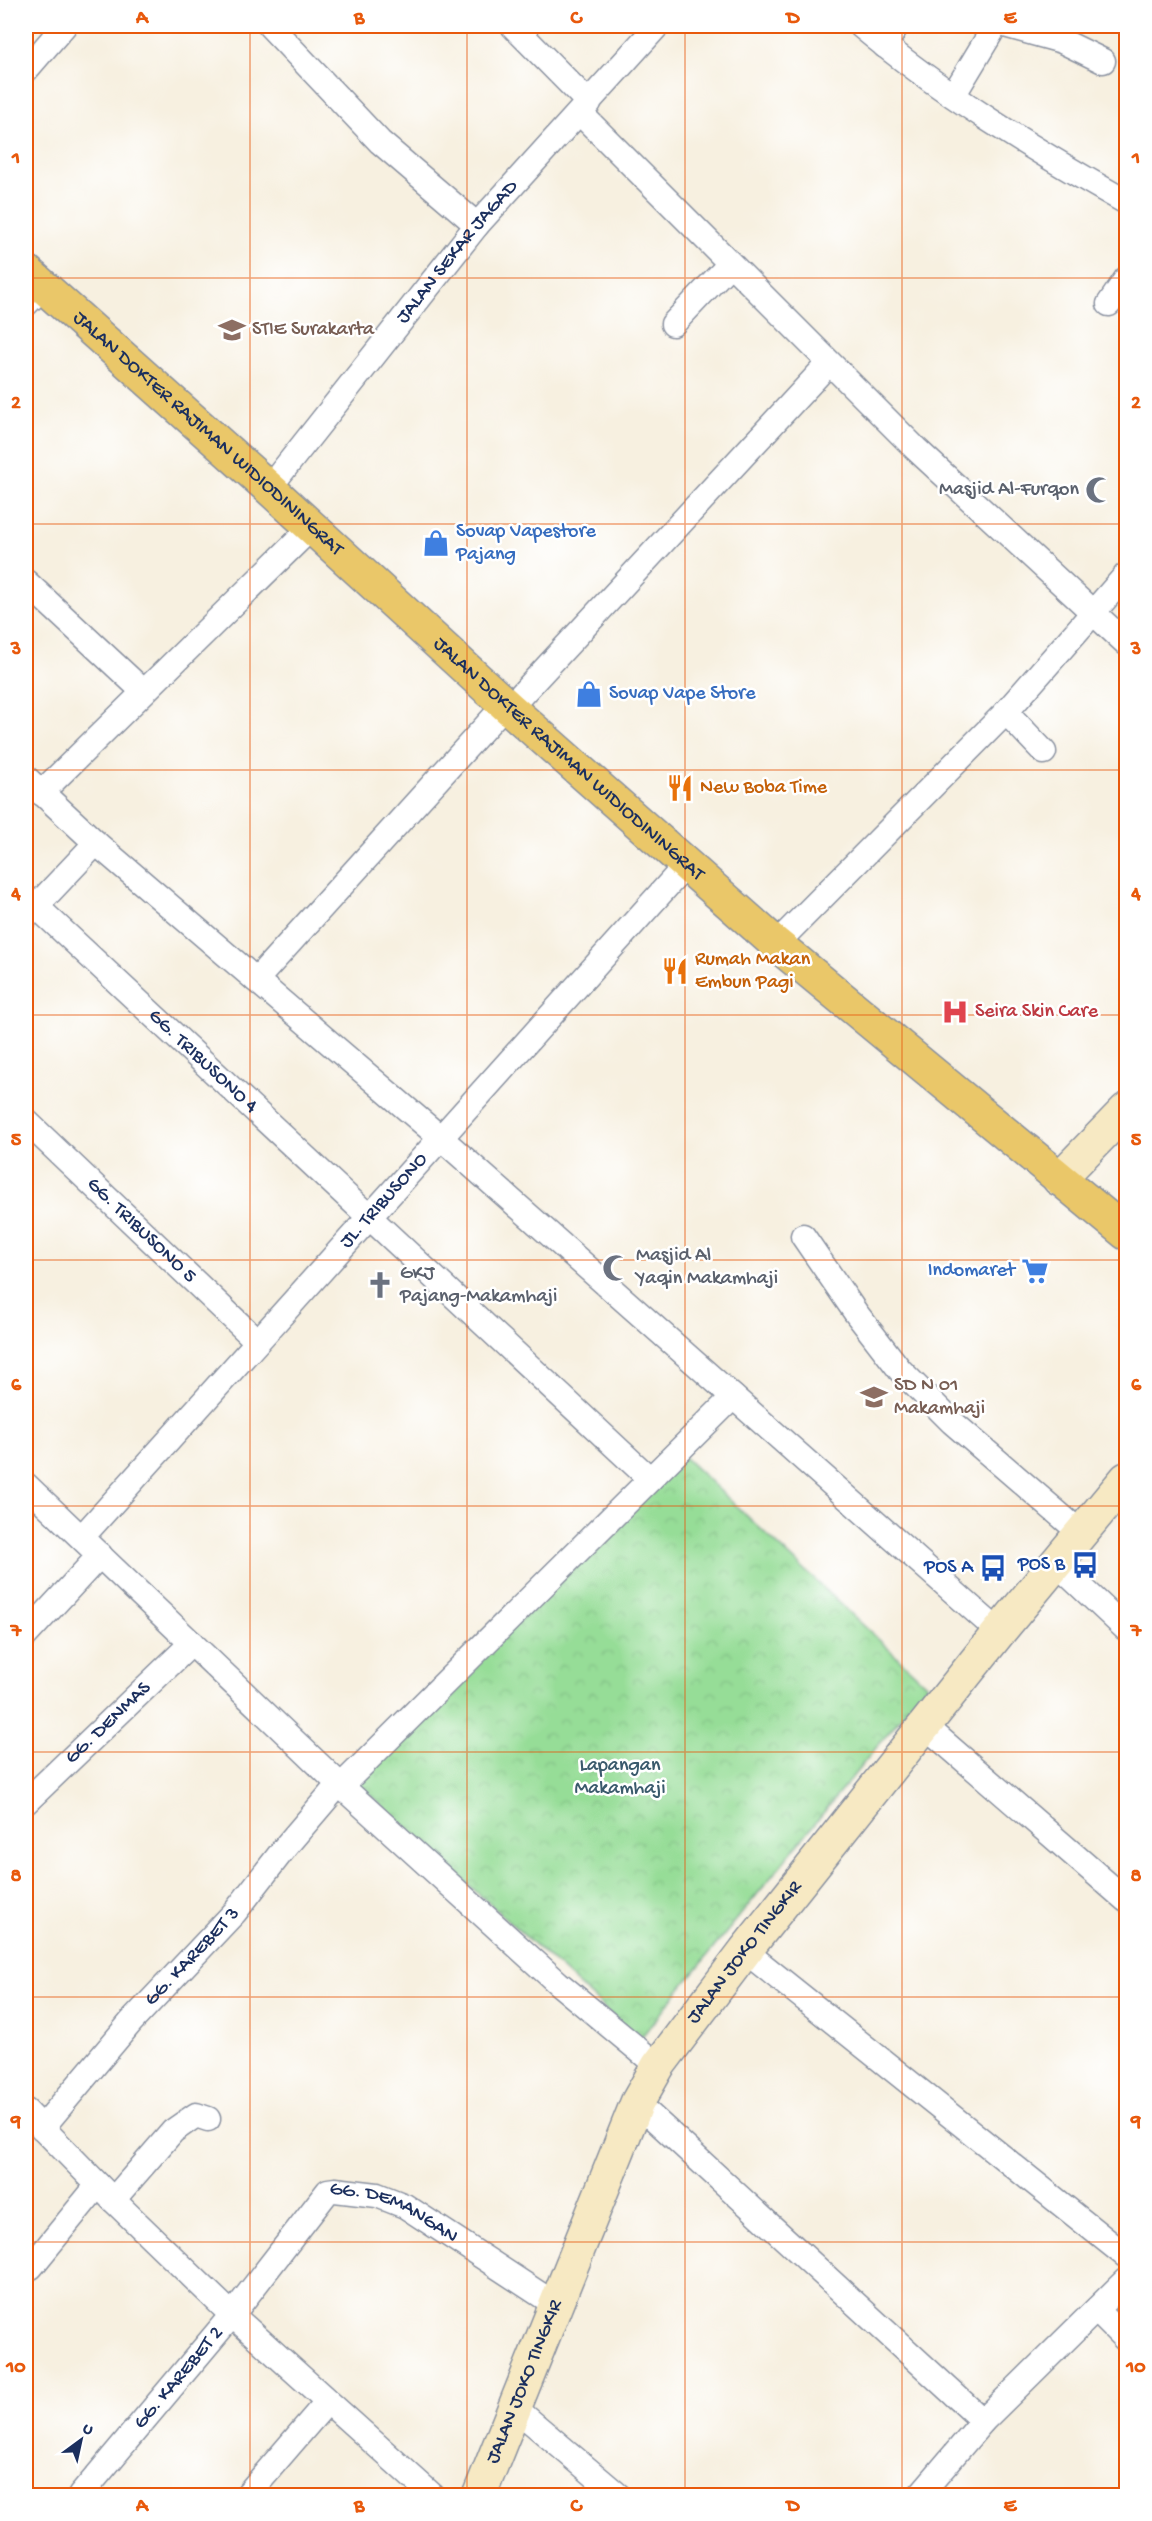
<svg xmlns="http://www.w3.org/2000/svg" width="1152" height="2521" font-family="'Gochi Hand',sans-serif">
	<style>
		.park { fill: url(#park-crowns); stroke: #58867a; stroke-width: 1.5 }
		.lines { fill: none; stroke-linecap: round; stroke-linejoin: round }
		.minor-casing { stroke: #89909f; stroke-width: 27 }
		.secondary-casing { stroke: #89909f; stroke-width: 36 }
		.primary-casing { stroke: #89909f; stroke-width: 36 }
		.minor { stroke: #fff; stroke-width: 24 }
		.secondary { stroke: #f7e9c3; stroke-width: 33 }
		.primary { stroke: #eac769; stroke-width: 33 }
		.grid { fill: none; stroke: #e8590c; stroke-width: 1.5; stroke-opacity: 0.55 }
		.labels { text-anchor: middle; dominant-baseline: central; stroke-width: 5; stroke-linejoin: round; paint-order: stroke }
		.street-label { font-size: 20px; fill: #1b2f5e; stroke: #fff }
		.education-label { font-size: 20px; fill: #785e54; stroke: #fff; text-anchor: start }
		.worship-label { font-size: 20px; fill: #5b616d; stroke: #fff; text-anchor: start }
		.shop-label { font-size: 20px; fill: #366cbe; stroke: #fff; text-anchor: start }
		.food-label { font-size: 20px; fill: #c56008; stroke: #fff; text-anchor: start }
		.health-label { font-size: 20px; fill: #be3a42; stroke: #fff; text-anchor: start }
		.transit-label { font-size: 20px; fill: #164399; stroke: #fff; text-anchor: end }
		.park-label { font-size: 20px; fill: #3a5a6c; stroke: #fff }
		.neatline { fill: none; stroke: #e8590c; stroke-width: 2 }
		.grid-label { font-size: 20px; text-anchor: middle; font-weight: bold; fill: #e8590c }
	</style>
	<defs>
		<pattern id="park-crowns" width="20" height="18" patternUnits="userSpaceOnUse" patternTransform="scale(1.5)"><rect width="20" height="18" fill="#96dd97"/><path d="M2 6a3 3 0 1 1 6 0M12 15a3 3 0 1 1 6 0" fill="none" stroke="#81be85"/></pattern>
	</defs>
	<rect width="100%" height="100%" fill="#fff"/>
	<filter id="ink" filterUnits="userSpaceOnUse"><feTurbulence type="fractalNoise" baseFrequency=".0167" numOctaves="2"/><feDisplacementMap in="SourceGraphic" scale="12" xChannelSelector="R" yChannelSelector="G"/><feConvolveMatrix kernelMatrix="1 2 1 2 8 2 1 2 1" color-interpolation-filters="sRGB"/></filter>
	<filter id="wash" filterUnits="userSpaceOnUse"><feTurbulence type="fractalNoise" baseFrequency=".008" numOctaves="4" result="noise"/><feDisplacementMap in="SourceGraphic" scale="24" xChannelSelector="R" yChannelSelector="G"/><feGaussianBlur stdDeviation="1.35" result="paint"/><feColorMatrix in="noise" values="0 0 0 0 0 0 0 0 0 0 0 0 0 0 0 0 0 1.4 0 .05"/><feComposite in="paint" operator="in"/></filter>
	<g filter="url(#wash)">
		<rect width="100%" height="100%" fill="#f7f0e0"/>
		<path class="park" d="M684,1457L927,1685L639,2040L357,1783Z"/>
	</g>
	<g filter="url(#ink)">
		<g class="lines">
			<defs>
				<g id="minor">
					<path d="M270,26L380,142L477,225"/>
					<path d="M513,26L589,103"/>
					<path d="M861,26C942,94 1034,150 1126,202"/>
					<path d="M1008,26L1062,41L1103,61"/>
					<path d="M885,46L896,26"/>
					<path d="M26,70L64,26"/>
					<path d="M954,94L995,26"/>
					<path d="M580,113L916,449L1126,643"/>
					<path d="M26,304L43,287"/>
					<path d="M1109,304L1126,279"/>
					<path d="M673,324L730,264"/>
					<path id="s1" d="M269,488L477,225L657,26"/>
					<path d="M26,582L143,691"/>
					<path d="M509,708L829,363"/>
					<path d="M1006,712L1044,752"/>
					<path d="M26,778L96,843L442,1139L999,1632"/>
					<path d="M41,793L312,527"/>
					<path id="s2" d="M36,906L650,1479"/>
					<path d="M26,917L96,843"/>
					<path d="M776,944L1006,712L1126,575"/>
					<path d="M256,980L505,705"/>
					<path id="s3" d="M26,1121L257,1341"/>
					<path d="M803,1236L856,1313L900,1370L952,1422L1082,1534"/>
					<path d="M26,1485L341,1786L558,1983L658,2066"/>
					<path id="s4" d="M82,1537L686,865"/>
					<path d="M1057,1564L1126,1629"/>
					<path d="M26,1635L100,1555"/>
					<path d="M924,1725L1126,1900"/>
					<path d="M341,1786L733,1397"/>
					<path id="s5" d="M26,1802L192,1643"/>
					<path d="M745,1951L1126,2256"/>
					<path d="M637,2103L983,2421"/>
					<path d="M26,2111L113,2200L232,2315L433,2496"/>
					<path id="s6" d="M42,2128L131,2022L235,1912L287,1845L339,1784"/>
					<path d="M113,2200L173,2131L196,2115L208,2119"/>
					<path d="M31,2267L98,2185"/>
					<path d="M1096,2310L1126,2340"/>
					<path d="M515,2408L619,2496"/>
					<path id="s7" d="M80,2496L232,2315L328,2191L335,2190L377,2195L405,2206L556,2305"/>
					<path d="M246,2496L327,2402"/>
					<path d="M919,2496L983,2421L1126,2280"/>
				</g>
				<g id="secondary">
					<path d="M1059,1179L1126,1110"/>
					<path id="s8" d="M479,2496L637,2103L658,2066L745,1951L999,1632L1126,1479"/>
				</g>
				<g id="primary">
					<path id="s9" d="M26,271L269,488L509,708L776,944L1126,1233"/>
				</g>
			</defs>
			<use href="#minor" class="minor-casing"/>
			<use href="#secondary" class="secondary-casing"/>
			<use href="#primary" class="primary-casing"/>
			<use href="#minor" class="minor"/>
			<use href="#secondary" class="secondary"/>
			<use href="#primary" class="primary"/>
		</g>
	</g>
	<path class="grid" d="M250,26V2496M467,26V2496M685,26V2496M902,26V2496M26,278H1126M26,524H1126M26,770H1126M26,1015H1126M26,1260H1126M26,1506H1126M26,1752H1126M26,1997H1126M26,2242H1126"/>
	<defs>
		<symbol id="university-bare" viewBox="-9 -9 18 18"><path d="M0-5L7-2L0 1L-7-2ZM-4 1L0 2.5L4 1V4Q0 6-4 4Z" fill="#8d6e63" stroke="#fff" stroke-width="2.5" paint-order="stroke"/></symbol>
		<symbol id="mosque-bare" viewBox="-9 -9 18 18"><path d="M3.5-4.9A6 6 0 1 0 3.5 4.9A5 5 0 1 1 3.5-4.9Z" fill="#6b7280" stroke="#fff" stroke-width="2.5" paint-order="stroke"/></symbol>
		<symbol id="shop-bare" viewBox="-9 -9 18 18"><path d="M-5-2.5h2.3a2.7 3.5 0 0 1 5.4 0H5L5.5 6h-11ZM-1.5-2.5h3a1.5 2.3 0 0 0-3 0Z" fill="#3f7fe0" stroke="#fff" stroke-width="2.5" paint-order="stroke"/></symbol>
		<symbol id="restaurant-bare" viewBox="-9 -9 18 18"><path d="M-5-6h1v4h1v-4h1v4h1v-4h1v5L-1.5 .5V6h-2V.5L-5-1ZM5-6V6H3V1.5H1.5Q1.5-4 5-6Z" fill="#e8710a" stroke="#fff" stroke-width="2.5" paint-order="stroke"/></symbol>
		<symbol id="hospital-bare" viewBox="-9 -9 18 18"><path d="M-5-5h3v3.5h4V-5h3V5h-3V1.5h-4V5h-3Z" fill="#e0444e" stroke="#fff" stroke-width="2.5" paint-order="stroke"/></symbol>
		<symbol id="supermarket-bare" viewBox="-9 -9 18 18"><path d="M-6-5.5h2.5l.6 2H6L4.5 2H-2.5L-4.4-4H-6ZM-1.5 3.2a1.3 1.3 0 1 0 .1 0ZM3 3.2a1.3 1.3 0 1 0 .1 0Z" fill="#3f7fe0" stroke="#fff" stroke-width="2.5" paint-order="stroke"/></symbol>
		<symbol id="church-bare" viewBox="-9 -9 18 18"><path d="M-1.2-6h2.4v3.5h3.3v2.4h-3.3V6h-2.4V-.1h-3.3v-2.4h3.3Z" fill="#6b7280" stroke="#fff" stroke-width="2.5" paint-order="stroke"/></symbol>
		<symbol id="school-bare" viewBox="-9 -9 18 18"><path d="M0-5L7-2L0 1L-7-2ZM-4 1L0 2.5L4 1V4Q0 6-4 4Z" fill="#8d6e63" stroke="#fff" stroke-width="2.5" paint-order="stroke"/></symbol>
		<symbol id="bus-bare" viewBox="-9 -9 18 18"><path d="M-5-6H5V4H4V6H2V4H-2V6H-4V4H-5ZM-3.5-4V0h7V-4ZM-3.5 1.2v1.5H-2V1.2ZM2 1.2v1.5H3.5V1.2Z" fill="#1a4fb4" stroke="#fff" stroke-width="2.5" paint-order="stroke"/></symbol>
	</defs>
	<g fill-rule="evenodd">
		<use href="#university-bare" x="213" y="311" width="38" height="38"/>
		<use href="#mosque-bare" x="1080" y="471" width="38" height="38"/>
		<use href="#shop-bare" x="417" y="524" width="38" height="38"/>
		<use href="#shop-bare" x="570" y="675" width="38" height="38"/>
		<use href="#restaurant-bare" x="661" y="769" width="38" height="38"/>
		<use href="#restaurant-bare" x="656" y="952" width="38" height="38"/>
		<use href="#hospital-bare" x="936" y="993" width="38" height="38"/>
		<use href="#mosque-bare" x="597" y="1249" width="38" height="38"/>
		<use href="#supermarket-bare" x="1016" y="1252" width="38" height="38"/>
		<use href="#church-bare" x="361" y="1266" width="38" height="38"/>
		<use href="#school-bare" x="855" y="1378" width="38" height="38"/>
		<use href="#bus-bare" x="1066" y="1546" width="38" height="38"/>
		<use href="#bus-bare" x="974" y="1549" width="38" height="38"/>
	</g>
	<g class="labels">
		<g class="street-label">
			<text stroke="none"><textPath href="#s1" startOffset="302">JALAN SEKAR JAGAD</textPath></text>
			<text stroke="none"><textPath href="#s9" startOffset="244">JALAN DOKTER RAJIMAN WIDIODININGRAT</textPath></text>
			<text stroke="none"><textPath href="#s9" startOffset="730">JALAN DOKTER RAJIMAN WIDIODININGRAT</textPath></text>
			<text stroke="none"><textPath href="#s2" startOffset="228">GG. TRIBUSONO 4</textPath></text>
			<text stroke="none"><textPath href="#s4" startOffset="452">JL. TRIBUSONO</textPath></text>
			<text stroke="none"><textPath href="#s3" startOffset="159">GG. TRIBUSONO 5</textPath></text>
			<text stroke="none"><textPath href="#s5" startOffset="114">GG. DENMAS</textPath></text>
			<text stroke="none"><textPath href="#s8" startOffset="609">JALAN JOKO TINGKIR</textPath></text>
			<text stroke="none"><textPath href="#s6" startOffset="228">GG. KAREBET 3</textPath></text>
			<text stroke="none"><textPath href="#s7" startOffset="464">GG. DEMANGAN</textPath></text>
			<text stroke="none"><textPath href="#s7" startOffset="154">GG. KAREBET 2</textPath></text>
			<text stroke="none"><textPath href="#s8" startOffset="123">JALAN JOKO TINGKIR</textPath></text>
		</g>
		<g class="education-label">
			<text x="252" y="330">STIE Surakarta</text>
			<text x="894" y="1386">SD N 01<tspan x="894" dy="23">Makamhaji</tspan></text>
		</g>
		<g class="worship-label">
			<text x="1079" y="490" text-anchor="end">Masjid Al-Furqon</text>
			<text x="636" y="1256">Masjid Al<tspan x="636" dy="23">Yaqin Makamhaji</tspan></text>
			<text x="400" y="1274">GKJ<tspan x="400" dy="23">Pajang-Makamhaji</tspan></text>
		</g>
		<g class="shop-label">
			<text x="456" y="532">Sovap Vapestore<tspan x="456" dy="23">Pajang</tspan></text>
			<text x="609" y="694">Sovap Vape Store</text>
			<text x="1015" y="1271" text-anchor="end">Indomaret</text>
		</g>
		<g class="food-label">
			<text x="700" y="788">New Boba Time</text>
			<text x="695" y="960">Rumah Makan<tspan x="695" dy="23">Embun Pagi</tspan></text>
		</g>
		<g class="health-label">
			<text x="975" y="1012">Seira Skin Care</text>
		</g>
		<g class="transit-label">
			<text x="1065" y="1565">POS B</text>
			<text x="973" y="1568">POS A</text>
		</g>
		<g class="park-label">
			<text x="620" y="1766">Lapangan<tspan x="620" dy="23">Makamhaji</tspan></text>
		</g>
	</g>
	<rect width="1152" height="2521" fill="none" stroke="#fff" stroke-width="66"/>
	<g transform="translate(81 2440) rotate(33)" stroke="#ffffff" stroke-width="4.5" paint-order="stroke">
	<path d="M0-4.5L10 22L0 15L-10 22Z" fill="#1b2f5e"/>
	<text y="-9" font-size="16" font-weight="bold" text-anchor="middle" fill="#1b2f5e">U</text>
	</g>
	<rect x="33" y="33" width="1086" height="2455" class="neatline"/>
	<g class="grid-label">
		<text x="142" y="23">A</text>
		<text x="359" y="23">B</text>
		<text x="576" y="23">C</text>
		<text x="793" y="23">D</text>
		<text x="1010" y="23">E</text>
		<text x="16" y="163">1</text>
		<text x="1136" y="163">1</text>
		<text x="16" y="408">2</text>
		<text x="1136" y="408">2</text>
		<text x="16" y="654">3</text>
		<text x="1136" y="654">3</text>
		<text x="16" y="899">4</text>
		<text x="1136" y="899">4</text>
		<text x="16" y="1145">5</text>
		<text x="1136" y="1145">5</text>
		<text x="16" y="1390">6</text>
		<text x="1136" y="1390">6</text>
		<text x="16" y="1636">7</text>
		<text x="1136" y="1636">7</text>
		<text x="16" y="1881">8</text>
		<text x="1136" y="1881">8</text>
		<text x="16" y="2127">9</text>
		<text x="1136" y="2127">9</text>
		<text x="16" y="2372">10</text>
		<text x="1136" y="2372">10</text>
		<text x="142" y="2511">A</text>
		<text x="359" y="2511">B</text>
		<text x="576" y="2511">C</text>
		<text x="793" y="2511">D</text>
		<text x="1010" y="2511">E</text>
	</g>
</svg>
